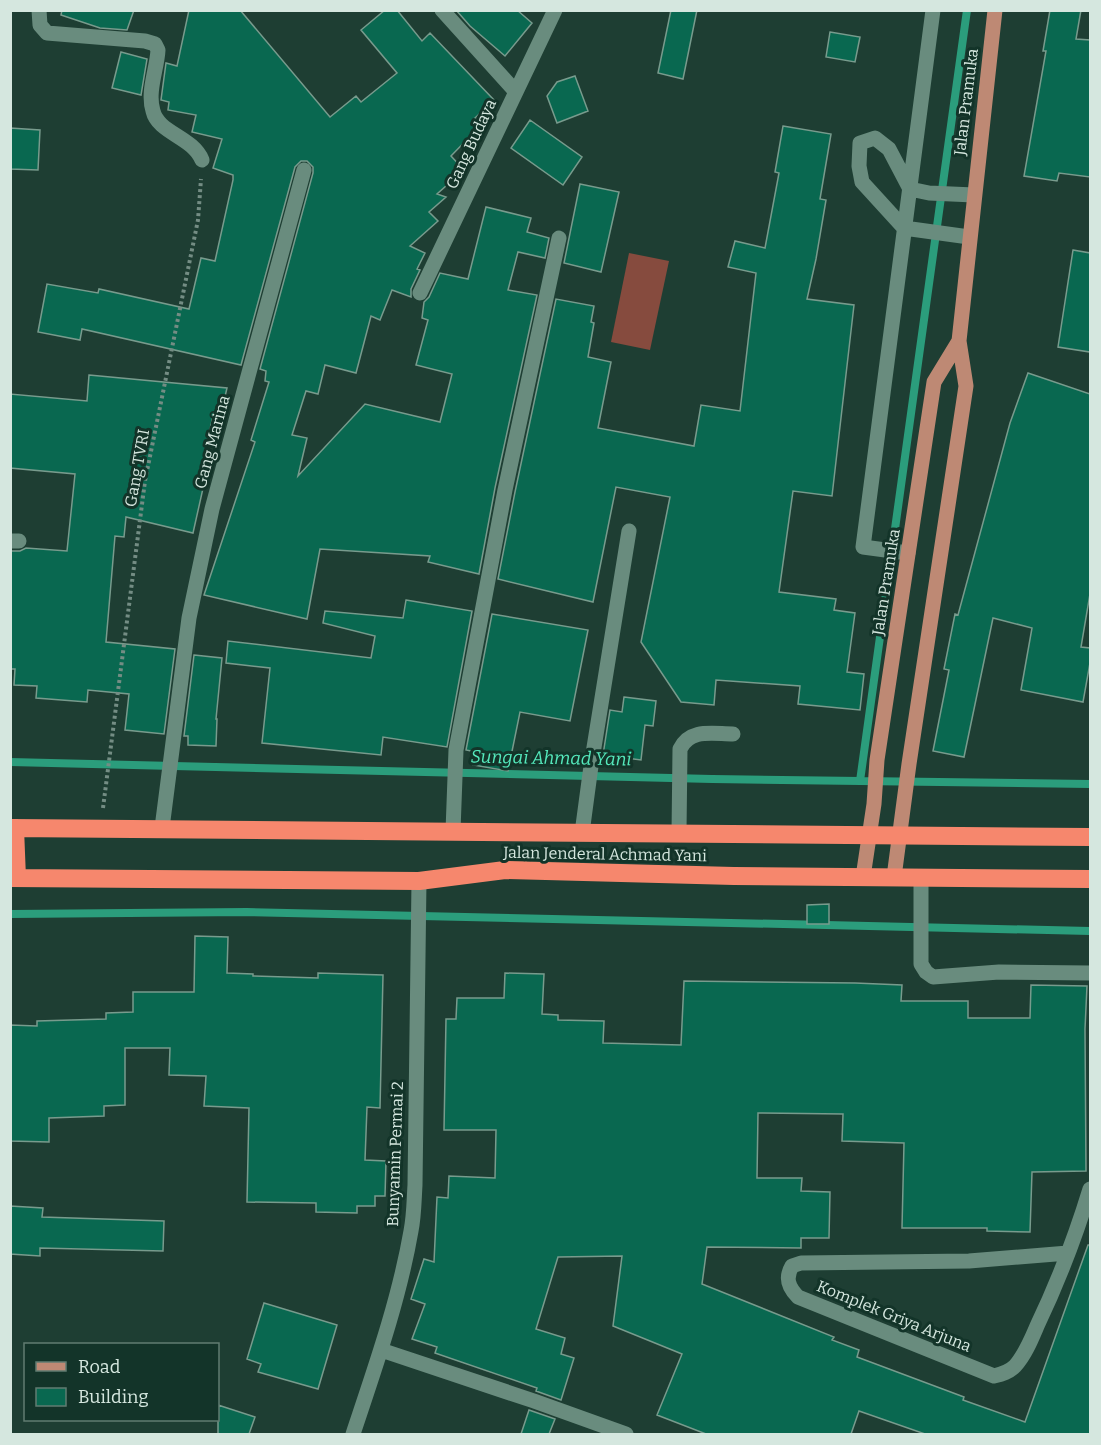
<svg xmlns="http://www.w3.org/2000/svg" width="1101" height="1445" font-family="Bitter,serif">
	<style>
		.green { fill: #864b3e }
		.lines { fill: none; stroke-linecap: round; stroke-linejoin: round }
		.stream { stroke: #2b9d7c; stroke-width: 8 }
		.building { fill: #096850; stroke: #789b8d; stroke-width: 1.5 }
		.path { stroke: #748d84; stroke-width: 4; stroke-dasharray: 3 3; stroke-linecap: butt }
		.lane { stroke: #698c7e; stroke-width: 15 }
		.street { stroke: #698c7e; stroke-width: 15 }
		.primary { stroke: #be8974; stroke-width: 15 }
		.highway { stroke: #f6876d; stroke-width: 18 }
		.labels { text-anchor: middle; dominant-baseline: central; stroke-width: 6; stroke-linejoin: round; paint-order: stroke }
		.street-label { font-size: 16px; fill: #d5e7df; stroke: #133429 }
		.water-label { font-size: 18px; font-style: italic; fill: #55e9bc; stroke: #133429 }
	</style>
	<rect width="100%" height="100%" fill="#1e3e33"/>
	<path class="green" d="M629,253L669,261L650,350L611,342Z"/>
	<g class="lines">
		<path class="stream" d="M10,762L712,779L1090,784
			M860,781L967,10
			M10,914L247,912L1090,931"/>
	</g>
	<path class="building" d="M62,10H134L127,30L100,28L61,15Z
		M189,10H240L330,117L356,96L361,102L397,73L361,30L385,10H397L422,41L430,33L494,100L475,118L481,125L451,156L464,170L437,194L446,197L429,212L438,221L410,246L425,253L417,269L420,270L411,289V297L392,290L380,320L371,316L356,373L325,365L318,394L306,391L292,435L307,438L298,476L365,404L440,422L452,374L416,365L428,320L422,318L424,302L429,297L440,273L468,279L486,207L531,218L527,232L549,238L545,258L518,252L508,290L537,295L495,488L479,574L428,562L430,556L320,549L307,619L204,595L255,442L251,440L269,382L265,381L266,371L260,369L313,173V167L307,161H301L295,167L241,365L82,329L80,340L38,332L47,284L98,293L99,289L189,309L201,258L215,261L233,180V175L213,168L222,139L192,132L196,115L168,110L169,102L161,100L166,63L177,66Z
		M456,10H517L532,23L505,56L470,26Z
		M671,10H697L683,79L658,73Z
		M1050,10H1081L1076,39L1090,40V177L1059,173L1057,181L1024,176L1046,51H1043Z
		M830,32L860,37L855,62L826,57Z
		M121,52L147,59L141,95L112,88Z
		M575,76L588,111L557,123L547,96L557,82Z
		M530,120L582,157L563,185L511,148Z
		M783,126L831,134L820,199L826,200L816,259L807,299L854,305L832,496L793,491L779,592L836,599L834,610L855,613L847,672L864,674L860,710L798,704L800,686L716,680L714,705L681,702L641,642L670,497L616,487L593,602L498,579L515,492L556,299L594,306L591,322L594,323L588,357L611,362L598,428L694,446L701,405L740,411L756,273L728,267L735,241L765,248L779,173L775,172Z
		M10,128L40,130L38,170L10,169Z
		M580,184L619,192L601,272L564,263Z
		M1073,250L1090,253V352L1058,347Z
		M1028,373L1090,394V594L1081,647L1090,648V663L1083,702L1021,690L1032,628L993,618L964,757L933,751L949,670L944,669L955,614L958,615L1010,423Z
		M89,375L227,388L221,414L214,412L204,456L210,457L193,533L126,517L124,537L115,536L106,642L175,649L164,734L125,730L129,694L88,690L87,702L36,698L37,686L14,685L15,669H10V551H20L26,548L67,551L75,474L10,468V394L87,401Z
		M406,600L472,611L447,747L383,737L381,755L262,743L270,668L226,663L228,641L371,658L375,636L323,623L325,611L403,618Z
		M492,614L588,630L570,721L520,712L508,771L473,765L476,752L466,750Z
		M194,655L222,658L216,719H217L216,746L188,745V736H184Z
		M624,697L656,701L653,726L645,725L641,760L603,755L610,710L622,712Z
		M829,904V924H807V905Z
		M195,936L228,937L227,973L253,974V976L318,978V973L383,975L380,1108L367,1107L365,1160L386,1161L385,1196H375V1206H357V1213L316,1212V1203L247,1202L249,1108L204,1106L206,1076L169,1075L170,1048H125V1105L104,1106V1116L49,1118V1142L10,1141V1025L37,1026V1021L106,1019V1013L133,1012V992H194Z
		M505,973L544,974L542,1014L558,1015V1020L604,1021L603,1043L681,1045L684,981L855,983L902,985L901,1001H968V1018H1030L1031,985L1087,986L1085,1029L1086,1171L1032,1172L1030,1232L987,1231V1228H902L904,1143L842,1141L843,1114L758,1113L757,1178H802L801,1191L830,1192L829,1238H801V1248L707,1247L702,1284L834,1337L832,1340L859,1350L857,1357L964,1397L963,1400L1025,1422L1088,1245H1090V1434H925L859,1411L851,1434H706L657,1415L682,1354L613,1326L622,1256L558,1257L536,1329L565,1338L561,1354L574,1358L561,1400L536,1391L537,1388L435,1353L437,1347L412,1339L425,1304L411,1299L424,1259L434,1262L437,1197L448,1198L449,1176L495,1178L496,1130H444L446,1019H456L457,998H504Z
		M10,1206L43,1208L42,1217L164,1221L163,1251L40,1248V1256L10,1254Z
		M264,1303L337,1325L318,1389L258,1372L261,1364L247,1359Z
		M218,1405L255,1417L249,1434H218Z
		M529,1410L555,1419L549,1434H521Z"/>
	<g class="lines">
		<path class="path" d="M103,808L145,481L198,220L201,179"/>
		<path class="lane" d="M969,237L904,228L862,182L859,166L860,143L875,138L889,149L910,189L929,193L974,195
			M10,541H19
			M908,553L863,547L933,10
			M582,833L591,766L629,531
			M679,833L680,749C690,728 713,734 733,734
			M921,877V964L926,972L933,977L999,972L1090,973"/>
		<path class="street" d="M39,10L40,25L47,33L145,41L155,44L158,50C157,69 147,92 153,111C158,133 193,137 202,160
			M442,10L516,92
			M420,293L555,10
			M162,828L189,618L212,509L304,170
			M453,831L456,750L505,490L559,238
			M1068,1253L969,1261L801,1263L792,1266C785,1278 788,1287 798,1297L994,1376C1002,1374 1009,1372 1015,1366C1025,1355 1031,1340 1037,1326C1058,1282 1076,1235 1090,1189
			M381,1350L534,1401L626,1434
			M353,1434C375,1368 399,1300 411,1231C414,1216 414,1201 415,1185L419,881"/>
		<path class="primary" d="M863,877L874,804L877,760L934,382L959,341
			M894,877L909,764L966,386L959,341L995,10"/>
		<path class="highway" d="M10,828L1090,837
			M15,828L17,878
			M10,878L419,881L505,870L734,876L1090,879"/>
	</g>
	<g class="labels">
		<g class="street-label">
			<text transform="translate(966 102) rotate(-83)">Jalan Pramuka</text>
			<text transform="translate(471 144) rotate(-65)">Gang Budaya</text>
			<text transform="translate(212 442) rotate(-75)">Gang Marina</text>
			<text transform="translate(137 468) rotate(-80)">Gang TVRI</text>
			<text transform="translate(886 582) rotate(-81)">Jalan Pramuka</text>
			<text transform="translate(605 854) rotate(1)">Jalan Jenderal Achmad Yani</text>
			<text transform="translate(395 1154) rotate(-88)">Bunyamin Permai 2</text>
			<text transform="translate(894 1316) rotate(22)">Komplek Griya Arjuna</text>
		</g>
		<g class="water-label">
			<text transform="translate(551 758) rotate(1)">Sungai Ahmad Yani</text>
		</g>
	</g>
	<rect width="1101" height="1445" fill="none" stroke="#d5e7df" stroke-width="24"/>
	<rect x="24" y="1343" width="195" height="78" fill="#133429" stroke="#617c72" stroke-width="1.5"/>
	<rect x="36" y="1362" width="30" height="9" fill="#be8974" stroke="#617c72" stroke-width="1.5"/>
	<text x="78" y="1373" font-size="18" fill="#d5e7df">Road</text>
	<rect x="36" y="1388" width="30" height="18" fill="#096850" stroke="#617c72" stroke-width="1.5"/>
	<text x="78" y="1403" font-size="18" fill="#d5e7df">Building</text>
</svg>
